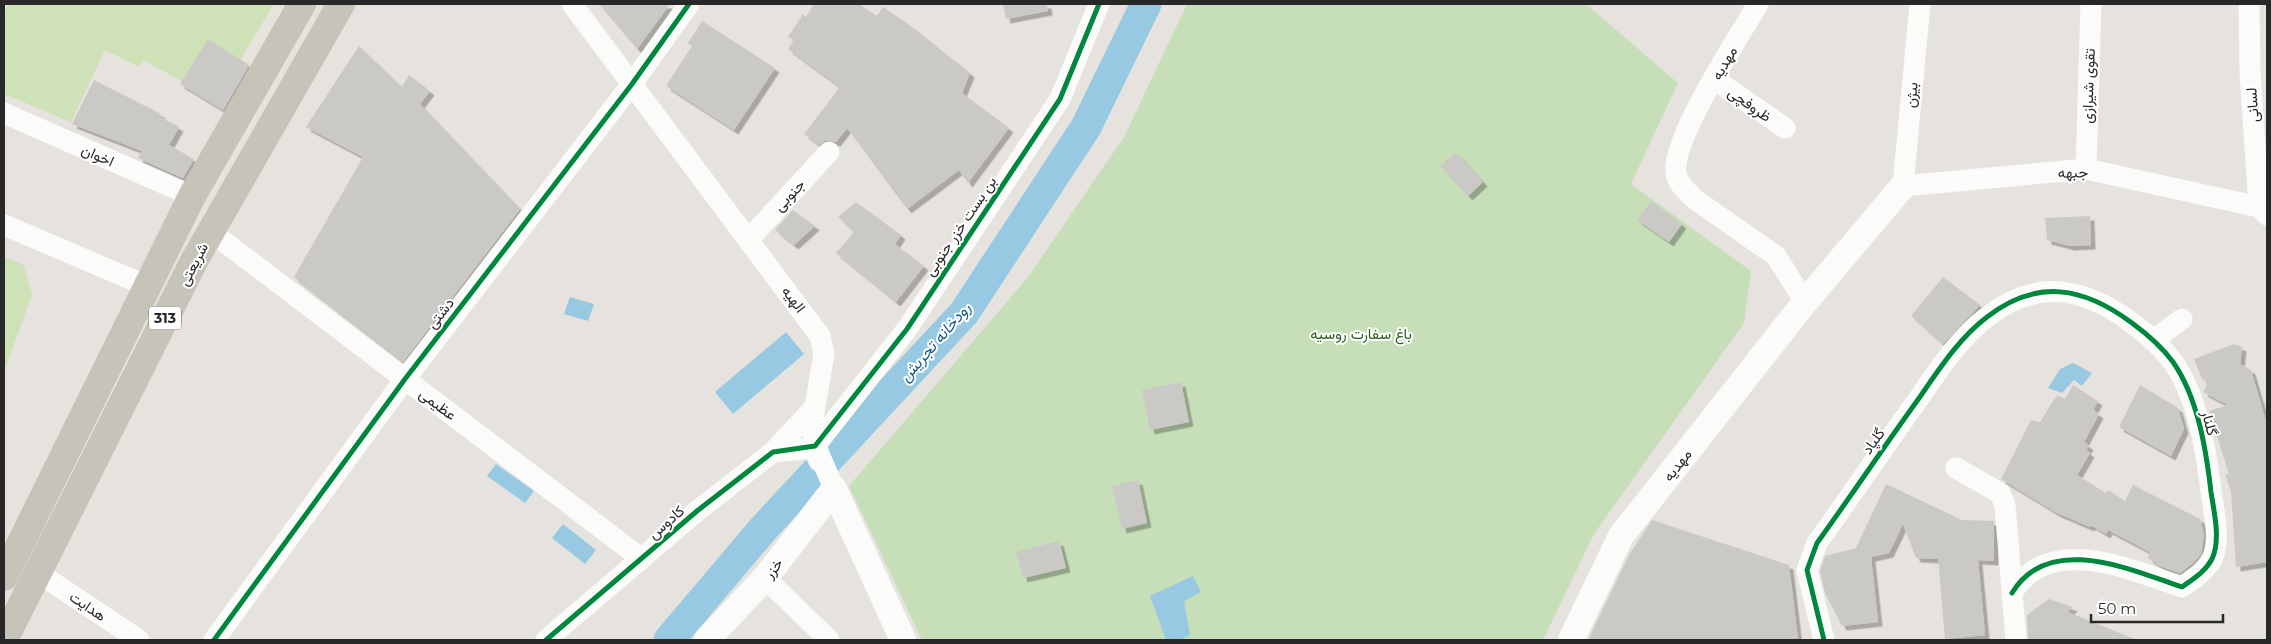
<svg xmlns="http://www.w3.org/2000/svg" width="2271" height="644" font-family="Montserrat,Vazirmatn,sans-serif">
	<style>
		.green { fill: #c6dfb9 }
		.pitch { fill: #cfe2b7 }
		.water { fill: #97c9e2 }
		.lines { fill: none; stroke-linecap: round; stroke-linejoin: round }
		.river { stroke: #97c9e2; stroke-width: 31 }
		.building { fill: #cbc9c5; filter: url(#shadow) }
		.minor { stroke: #fbfbfa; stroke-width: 21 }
		.tertiary { stroke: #fbfbfa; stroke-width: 26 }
		.primary { stroke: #c6c4b9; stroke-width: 28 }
		.cycleway-casing { stroke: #fff; stroke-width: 8 }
		.cycleway { stroke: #00873e; stroke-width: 5 }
		.labels { text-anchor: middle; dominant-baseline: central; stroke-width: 4; stroke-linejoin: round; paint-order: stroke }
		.shield { fill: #fff; stroke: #686868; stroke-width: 1 }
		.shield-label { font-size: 14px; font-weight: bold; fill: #282828 }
		.street-label { font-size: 15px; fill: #282828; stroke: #fff }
		.park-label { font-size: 15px; fill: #285e1f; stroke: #fff }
		.water-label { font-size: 16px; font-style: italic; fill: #185c8c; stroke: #fff }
	</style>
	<defs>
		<filter id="shadow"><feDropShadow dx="4.5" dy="4.5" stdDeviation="0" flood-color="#0004"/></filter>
	</defs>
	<rect width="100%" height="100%" fill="#e6e3de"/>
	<path class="green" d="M1187,4H1586L1678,83L1631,184L1751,271L1744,323L1594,534L1543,640H922L849,486L1028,277L1124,137Z"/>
	<path class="pitch" d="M8,4H274L216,100L143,60L139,67L105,50L71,122L4,94V14Z
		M4,257L24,265L32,295L4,372Z"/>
	<path class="water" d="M570,297L594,304L588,321L564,314Z
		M786,332L804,354L733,414L715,392Z
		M2073,363L2092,373L2082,386L2074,380L2062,393L2048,388L2060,369Z
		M496,464L534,491L525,503L487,476Z
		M563,524L596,550L585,564L552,538Z
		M1193,576L1201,592L1184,601L1190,635L1180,640H1166L1150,596Z"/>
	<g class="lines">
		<path class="river" d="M669,640L763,529L964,313L1086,127L1146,4"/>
	</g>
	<path class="building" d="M599,4H670L637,49Z
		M814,4H859L877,16L883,7L911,26L970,73L962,93L1009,128L968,183L959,170L907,209L847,128L836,142L826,140L819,145L804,134L840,87L788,49L794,40L788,37L803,14L806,17Z
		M1003,4H1047L1048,11L1006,19Z
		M702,21L775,68L734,130L666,86L692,46L688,43Z
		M208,39L249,65L223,110L180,84Z
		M359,46L402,87L409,75L430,91L420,104L520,209L403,362L294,277L363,157L306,127Z
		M94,80L161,114L160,117L179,127L169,145L194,159L183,178L138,158L142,151L72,124Z
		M1456,152L1483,182L1468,196L1440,166Z
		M1651,201L1682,224L1669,242L1637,220Z
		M856,202L901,235L895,244L924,266L896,302L836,253L854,232L838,217Z
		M793,210L815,226L794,245L775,230Z
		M2090,216L2091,245L2070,246L2047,240L2045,218Z
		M1943,277L1980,305L1943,344L1911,316Z
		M2234,344L2242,347L2240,364L2251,370L2267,425V562L2236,567L2231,491L2225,475L2229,474L2209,411L2228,405L2203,392L2208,383L2202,379L2194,359Z
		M1181,382L1189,422L1150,430L1142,390Z
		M2073,385L2098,401L2093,410L2099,414L2084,442L2089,446L2086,450L2090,453L2077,475L2106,493L2108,490L2125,501L2133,485L2200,519L2204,535L2201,554L2194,562L2180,573L2160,566L2148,558L2150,552L2108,530L2106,534L2091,525L2090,527L2057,513L2001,479L2031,420L2040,422L2057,395L2065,399Z
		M2140,385L2178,408L2184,429L2171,456L2119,427Z
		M1138,480L1147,523L1122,529L1112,486Z
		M1886,484L1962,520L1994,521V561L1978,560L1985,635L1945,639L1938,559L1916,558L1903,524L1889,553L1871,557L1878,622L1842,626L1825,593L1820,571L1825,556L1856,548Z
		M1652,520L1789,565L1798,640H1588L1629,555Z
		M1059,541L1066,568L1023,578L1016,552Z
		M2049,599L2073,607L2068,612L2137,640H2028L2027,615Z"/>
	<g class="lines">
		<path class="minor" d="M572,4L820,336L824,354L812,424C813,448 826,467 834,489
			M1758,4C1739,37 1671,139 1676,173C1677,183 1687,191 1693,198L1776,256L1805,302
			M1920,4L1903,186L2086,169L2259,207L2267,215
			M2249,4L2250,72L2259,207
			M1714,79L1785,128
			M4,113L192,196
			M2086,169L2091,4
			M4,225L147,286
			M210,231L642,559
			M749,239L829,152
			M2153,340L2182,319
			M815,446L907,329L1060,99L1099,4
			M773,452L815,407
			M1956,468L2000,493L2005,505L2016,640
			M37,572L139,640
			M765,578L829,640
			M214,640L405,379L632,84L689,4
			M546,640L697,511L773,452L813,448L819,461
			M1824,640L1807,570L1817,543C1851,496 1883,448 1917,401C1938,371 1958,339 1987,317C2037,278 2084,287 2132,323C2147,334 2162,347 2173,362C2198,398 2206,449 2211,492C2214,512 2221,540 2212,559C2205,572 2193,579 2182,587C2131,570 2049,532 2012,593"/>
		<path class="tertiary" d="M813,448L815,446
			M707,640L765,578L834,489L903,640
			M1571,640L1621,536L1805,302L1903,186"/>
		<path class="primary" d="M4,577L192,196L302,4
			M4,640L194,261L341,4"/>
		<defs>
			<path id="cycleway" d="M214,640L405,379L632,84L689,4
				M546,640L697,511L773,452L815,446L907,329L1060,99L1099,4
				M1824,640L1807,570L1817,543C1851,496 1883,448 1917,401C1938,371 1958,339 1987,317C2037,278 2084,287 2132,323C2147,334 2162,347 2173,362C2198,398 2206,449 2211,492C2214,512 2221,540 2212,559C2205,572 2193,579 2182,587C2131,570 2049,532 2012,593"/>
		</defs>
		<use href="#cycleway" class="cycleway-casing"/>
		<use href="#cycleway" class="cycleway"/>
	</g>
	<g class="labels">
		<rect class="shield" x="149" y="306.5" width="32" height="23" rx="4"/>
		<g class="shield-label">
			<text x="165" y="318">313</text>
		</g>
		<g class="street-label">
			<text transform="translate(1724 63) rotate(-60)">مهدیه</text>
			<text transform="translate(2088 86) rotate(-88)">تقوی شیرازی</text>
			<text transform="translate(1911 95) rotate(-85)">بیژن</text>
			<text transform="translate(1750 104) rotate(35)">ظروفچی</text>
			<text transform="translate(2252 105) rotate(-94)">لسانی</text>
			<text transform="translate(98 155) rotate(24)">اخوان</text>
			<text transform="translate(2073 172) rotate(-1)">جبهه</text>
			<text transform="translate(789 195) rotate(-47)">جنوبی</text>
			<text transform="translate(960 226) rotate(-56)">بن بست خزر جنوبی</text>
			<text transform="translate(193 264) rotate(-62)">شریعتی</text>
			<text transform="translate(794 299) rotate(53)">الهیه</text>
			<text transform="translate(440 313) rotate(-52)">دشتی</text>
			<text transform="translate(438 404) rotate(37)">عظیمی</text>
			<text transform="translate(2210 423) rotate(75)">گلنار</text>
			<text transform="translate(1873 441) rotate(-55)">گلپاد</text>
			<text transform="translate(1677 465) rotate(-52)">مهدیه</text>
			<text transform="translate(666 522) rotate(-41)">کادوس</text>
			<text transform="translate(773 568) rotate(-52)">خزر</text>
			<text transform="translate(88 606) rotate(34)">هدایت</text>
		</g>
		<g class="park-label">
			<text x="1361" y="333">باغ سفارت روسیه</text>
		</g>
		<g class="water-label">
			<text transform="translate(935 342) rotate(-49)">رودخانه تجریش</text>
		</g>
	</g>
	<rect width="2271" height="644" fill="none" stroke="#282828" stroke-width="10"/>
	<path d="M2091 614v8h132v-8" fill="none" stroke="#282828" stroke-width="2.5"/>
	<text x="2098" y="614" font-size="15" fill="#282828" stroke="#ffffff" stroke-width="4" paint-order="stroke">50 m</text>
</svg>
